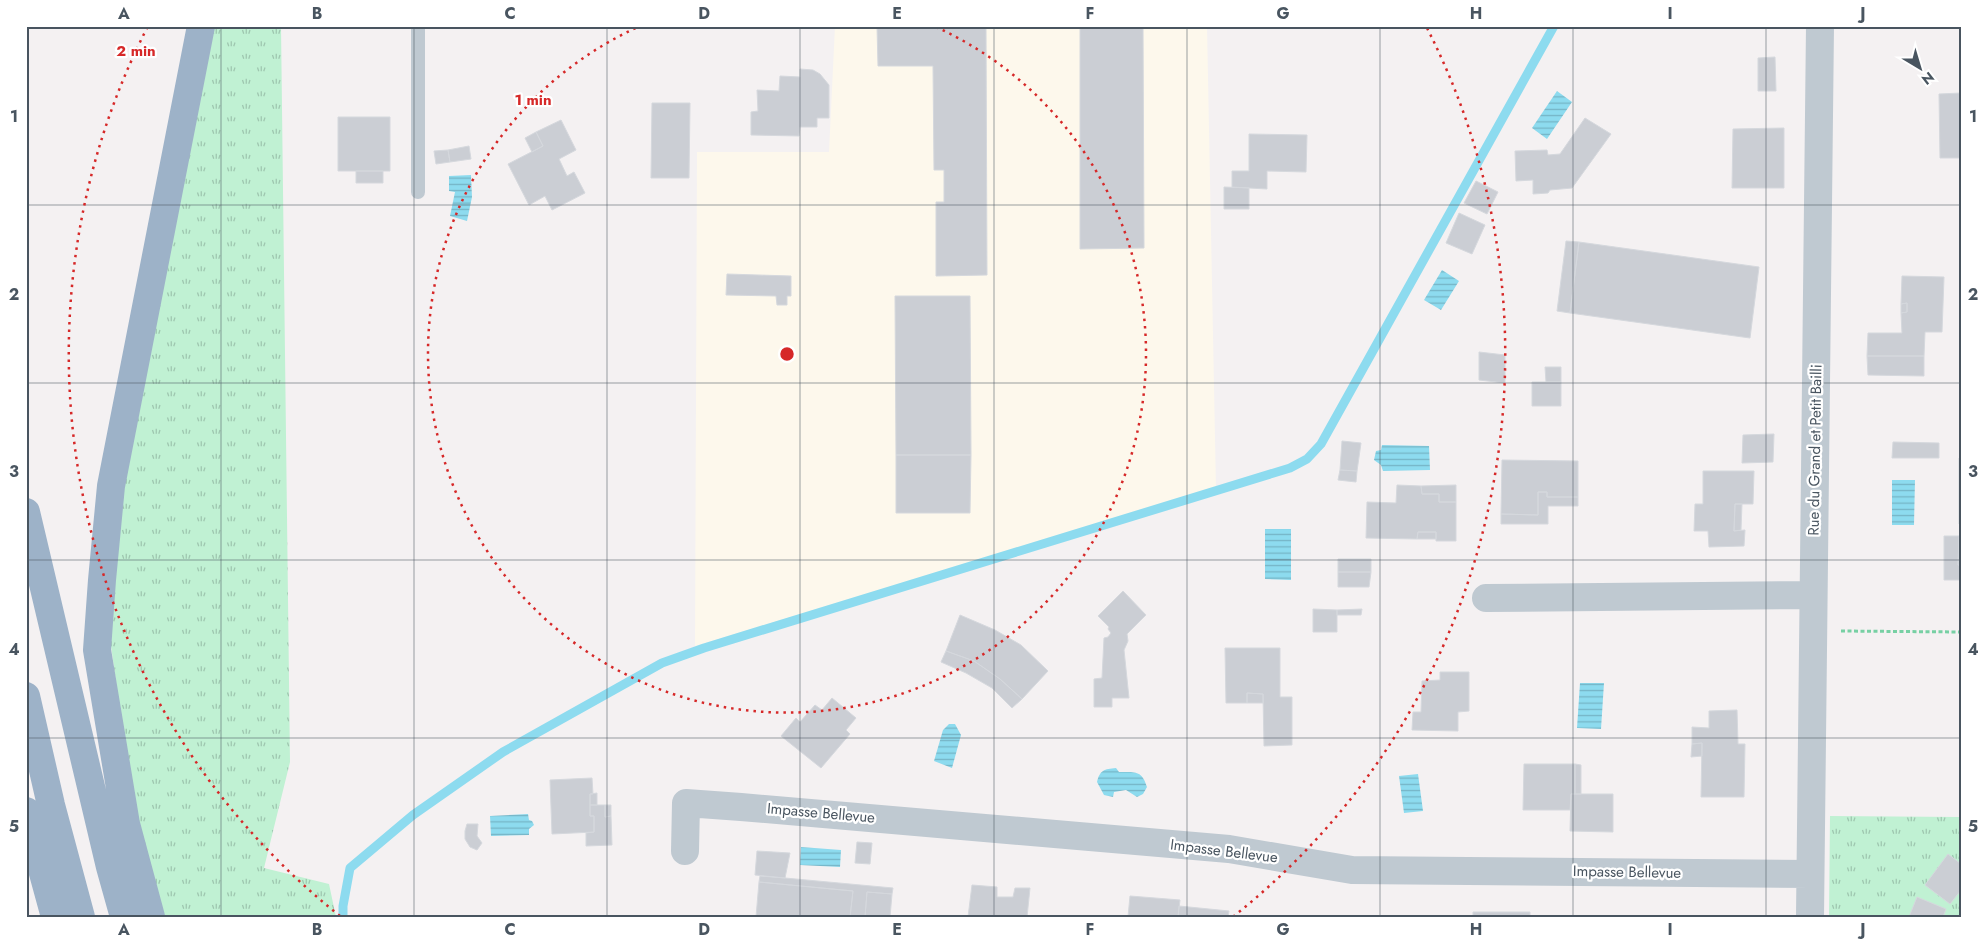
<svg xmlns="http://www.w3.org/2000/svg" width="1987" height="943" font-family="Jost,sans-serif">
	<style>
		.commercial { fill: #fdf8ec }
		.grass { fill: url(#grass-tufts) }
		.water { fill: url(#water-rules) }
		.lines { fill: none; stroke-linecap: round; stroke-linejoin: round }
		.stream { stroke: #8ddbef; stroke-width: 9 }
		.building { fill: #cbced4; stroke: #d5d8dd }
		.path { stroke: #77d0a4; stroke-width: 3; stroke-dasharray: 4 2.5; stroke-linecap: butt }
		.service { stroke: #bfc9d1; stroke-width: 14 }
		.minor { stroke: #bfc9d1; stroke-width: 28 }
		.trunk { stroke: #9db2c8; stroke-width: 28 }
		.grid { fill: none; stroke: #495560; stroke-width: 1; stroke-opacity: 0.55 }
		.ring { fill: none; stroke: #d62828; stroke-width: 2.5; stroke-dasharray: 2.5 5 }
		.labels { text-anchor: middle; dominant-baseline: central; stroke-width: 4.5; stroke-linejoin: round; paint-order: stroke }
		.street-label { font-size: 15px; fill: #495560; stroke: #fff }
		.centre { fill: #d62828; stroke: #fff; stroke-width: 2.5 }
		.ring-label { font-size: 15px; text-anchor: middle; font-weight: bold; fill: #d62828; stroke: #fff; stroke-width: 4.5; stroke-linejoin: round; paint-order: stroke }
		.neatline { fill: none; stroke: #495560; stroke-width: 2 }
		.grid-label { font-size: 16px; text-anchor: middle; font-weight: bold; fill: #495560 }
	</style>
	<defs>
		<pattern id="grass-tufts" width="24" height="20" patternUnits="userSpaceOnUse" patternTransform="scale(1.25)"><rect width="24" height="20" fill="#c0f1d3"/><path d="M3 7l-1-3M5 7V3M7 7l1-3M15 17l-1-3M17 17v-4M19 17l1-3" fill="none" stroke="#9ec6af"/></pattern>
		<pattern id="water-rules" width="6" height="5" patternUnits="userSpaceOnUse" patternTransform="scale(1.25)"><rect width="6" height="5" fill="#8ddbef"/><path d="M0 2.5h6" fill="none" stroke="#75b4c5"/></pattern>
	</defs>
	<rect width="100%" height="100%" fill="#f4f1f2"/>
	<path class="commercial" d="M835,26H1207L1216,489L695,646L697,152H829Z"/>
	<path class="grass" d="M213,26H281L290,762L264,868L329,884L336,917H162L132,796L110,639L123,478Z
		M1830,816L1961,817V917H1829Z"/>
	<path class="water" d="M1557,91L1572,102L1547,139L1532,128Z
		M471,175L472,197L467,221L450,216L455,192L449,191V176Z
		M1442,270L1459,281L1441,310L1424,300Z
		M1382,445L1429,446L1430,470L1383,471L1381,465L1374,460L1376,451L1381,450Z
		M1892,480H1915L1914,525H1892Z
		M1265,529H1291V580L1265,579Z
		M1580,683H1604L1601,729L1577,728Z
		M949,724H955L961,735L952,768L934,761L943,730Z
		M1116,768L1119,772C1135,772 1142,770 1147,787L1143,794L1137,797L1126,790L1114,792L1113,797L1104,795L1097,782C1100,770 1104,769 1116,768Z
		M1418,774L1423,811L1404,813L1399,776Z
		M528,814L529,820L532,821L534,825L529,829V835L491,836L490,816Z
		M801,847L841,850L840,867L800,865Z"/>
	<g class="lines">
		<path class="stream" d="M343,917V906L350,868L413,815L503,752L662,663L704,648L1290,468L1307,459L1321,444L1554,26"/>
	</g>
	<path class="building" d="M877,26H986L987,275L936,276V202H944V170H934L933,66H878Z
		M1080,26H1143L1144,248L1080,249Z
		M1775,57L1776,91H1758V58Z
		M800,69L813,70L820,74L829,85V118H817V127H800L799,136L751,135V112L758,111L757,90L779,91L780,76L800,77Z
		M1961,93V158H1940L1939,94Z
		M652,103H690L689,178H651Z
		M338,117H390V171H338Z
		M1585,118L1611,134L1572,188L1550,190L1548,193L1533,194V180L1516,181L1515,151L1547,150L1548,155L1560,154Z
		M561,120L576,150L559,159L567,176L574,172L585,193L552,210L545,196L529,205L508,164L543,146L536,132Z
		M1784,128V188H1732L1733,129Z
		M536,132L543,146L532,152L525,138Z
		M1249,134L1307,135L1306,172L1267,171V189L1232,187V171H1249Z
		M469,146L471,159L450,162L448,150Z
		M448,150L450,162L436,164L434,151Z
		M356,171H383V183H356Z
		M1476,181L1498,192L1487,214L1464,203Z
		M1224,187L1249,188V209H1224Z
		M1459,213L1485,225L1472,254L1446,243Z
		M1566,241L1579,242L1570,313L1557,311Z
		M1579,242L1759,267L1750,338L1570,313Z
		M727,274L791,276V296H787V305H777L776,296L726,295Z
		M1902,276L1944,277L1942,332H1925L1924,356H1867L1868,333H1902L1901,313L1907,312V303L1901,304Z
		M895,296H970L971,455H896Z
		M1907,303V312L1901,313V304Z
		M1479,352L1505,355V383L1479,380Z
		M1867,356H1924V376L1868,375Z
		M1545,367H1561V382H1546Z
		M1532,382H1561V406H1532Z
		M1774,434L1773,462L1742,463L1743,435Z
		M1342,441L1361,443L1357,471L1340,470Z
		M1893,442L1939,443V458H1892Z
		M896,455H971L970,513H896Z
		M1959,458H1961V481H1959Z
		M1502,460L1578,461V497H1547V492H1538V515L1501,514Z
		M1340,470L1357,471L1356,482L1338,480Z
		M1703,471H1754L1753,504H1735L1734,531L1745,530L1744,546L1709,547L1708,531H1694L1695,504H1703Z
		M1959,481H1961V524H1959Z
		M1397,485L1421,486L1422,494H1439V502H1456V541H1436V532H1418L1417,539L1366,538L1367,502L1396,503Z
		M1456,485V502H1439V494H1422L1421,486Z
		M1538,492H1547V497H1578V506H1548V524H1501V514L1538,515Z
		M1735,504H1742L1741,530L1734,531Z
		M1418,532H1436V539H1417Z
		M1944,536H1959L1958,565H1961V580H1944Z
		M1959,536H1961V565H1958Z
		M1338,559H1371V572H1338Z
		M1338,572H1371L1369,587H1338Z
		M1123,591L1146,615L1127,634L1128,641L1124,650L1129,698H1112V707H1094V679L1102,678L1104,638L1108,637L1111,633L1108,629L1109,627L1098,616Z
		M1313,609L1337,610V632H1313Z
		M1362,609L1361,615H1337V610Z
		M960,615L995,630L1021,645L1048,671L1022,699L1000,679L974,661L946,651Z
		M1225,648H1280V697H1292V745L1264,746L1263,694L1247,693V703H1226Z
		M946,651L974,661L1000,679L1022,699L1012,708L992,688L966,673L941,662Z
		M1440,672H1469V711L1458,712V731L1412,730L1413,712H1421L1422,681L1440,680Z
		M1247,693L1263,694V703H1247Z
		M832,698L856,718L846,730L850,734L821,768L781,736L796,718L800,722L815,705L822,710Z
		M1737,710L1738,744H1745L1744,797H1701L1702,743L1692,744V727L1709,728V711Z
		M1702,743V756L1691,757L1692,744Z
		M1524,764H1575V794H1571L1570,810H1523Z
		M1575,764L1581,765V794H1575Z
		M592,778L593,794H590V816H594V832L552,834L550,780Z
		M597,793V805H590V794Z
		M1571,794H1613V832L1570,831Z
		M590,805H605V817L611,816L612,845L586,846V833L594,832V816H590Z
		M605,805H611V816L605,817Z
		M467,824H478L477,836L482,843L477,850L470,847L465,839V831Z
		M857,842L872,843L870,864L855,863Z
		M757,851L790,853L785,878L755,875Z
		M1948,854L1961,864V890L1950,904L1925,885Z
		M760,876L785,878L893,888L892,894L867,892L865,917H850L853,891L759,882Z
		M759,882L853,891L850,917H756Z
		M972,885L997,887V897H1013L1015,888H1030L1027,917H968Z
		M867,892L892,894L890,917H865Z
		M1130,896L1180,900L1178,917H1128Z
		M1917,897L1946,909L1943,917H1909Z
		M1179,906L1229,911L1228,917H1178Z
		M1473,912H1530V917H1473Z"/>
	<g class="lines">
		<path class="path" d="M1841,631L1961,632"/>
		<path class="service" d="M418,192V26"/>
		<path class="minor" d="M1486,598L1813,595
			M685,851L686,803L741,807L1229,849L1352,870L1810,874
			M1810,917L1820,26"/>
		<path class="trunk" d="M26,512L110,867L124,917
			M26,696L51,805L81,917
			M26,811L55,917
			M151,917L126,824L97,650L102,580L111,486L201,26"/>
	</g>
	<path class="grid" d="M221,26V917M414,26V917M607,26V917M800,26V917M994,26V917M1187,26V917M1380,26V917M1573,26V917M1766,26V917M26,205H1961M26,383H1961M26,560H1961M26,738H1961"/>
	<g class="ring">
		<path d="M936 27A359 359 0 1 1 638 27"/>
		<path d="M340 916A718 718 0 0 1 147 28M1427 28A718 718 0 0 1 1234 916"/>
	</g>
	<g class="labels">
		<g class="street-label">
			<text transform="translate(1815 450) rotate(-89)">Rue du Grand et Petit Bailli</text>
			<text transform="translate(821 813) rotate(5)">Impasse Bellevue</text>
			<text transform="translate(1224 851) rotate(7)">Impasse Bellevue</text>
			<text transform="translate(1627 872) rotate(1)">Impasse Bellevue</text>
		</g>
	</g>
	<circle cx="787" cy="354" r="8" class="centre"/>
	<g class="ring-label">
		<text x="136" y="56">2 min</text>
		<text x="533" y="105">1 min</text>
	</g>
	<rect width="1987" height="943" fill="none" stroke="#ffffff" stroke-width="55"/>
	<g transform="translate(1920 68) rotate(142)" stroke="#ffffff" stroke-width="4" paint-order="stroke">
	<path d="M0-4L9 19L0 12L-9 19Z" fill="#495560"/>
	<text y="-8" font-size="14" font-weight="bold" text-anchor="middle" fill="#495560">N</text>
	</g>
	<rect x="28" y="28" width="1932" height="888" class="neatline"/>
	<g class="grid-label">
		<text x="124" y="19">A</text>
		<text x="317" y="19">B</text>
		<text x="510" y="19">C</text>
		<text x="704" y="19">D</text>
		<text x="897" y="19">E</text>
		<text x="1090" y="19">F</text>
		<text x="1283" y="19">G</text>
		<text x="1476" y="19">H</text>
		<text x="1670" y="19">I</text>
		<text x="1863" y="19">J</text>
		<text x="14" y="122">1</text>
		<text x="1973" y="122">1</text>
		<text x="14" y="300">2</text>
		<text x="1973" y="300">2</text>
		<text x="14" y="477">3</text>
		<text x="1973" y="477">3</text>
		<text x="14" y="655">4</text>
		<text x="1973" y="655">4</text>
		<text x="14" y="832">5</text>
		<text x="1973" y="832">5</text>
		<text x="124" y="935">A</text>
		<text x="317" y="935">B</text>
		<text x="510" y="935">C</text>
		<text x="704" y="935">D</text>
		<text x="897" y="935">E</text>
		<text x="1090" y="935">F</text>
		<text x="1283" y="935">G</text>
		<text x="1476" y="935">H</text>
		<text x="1670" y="935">I</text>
		<text x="1863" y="935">J</text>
	</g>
</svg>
